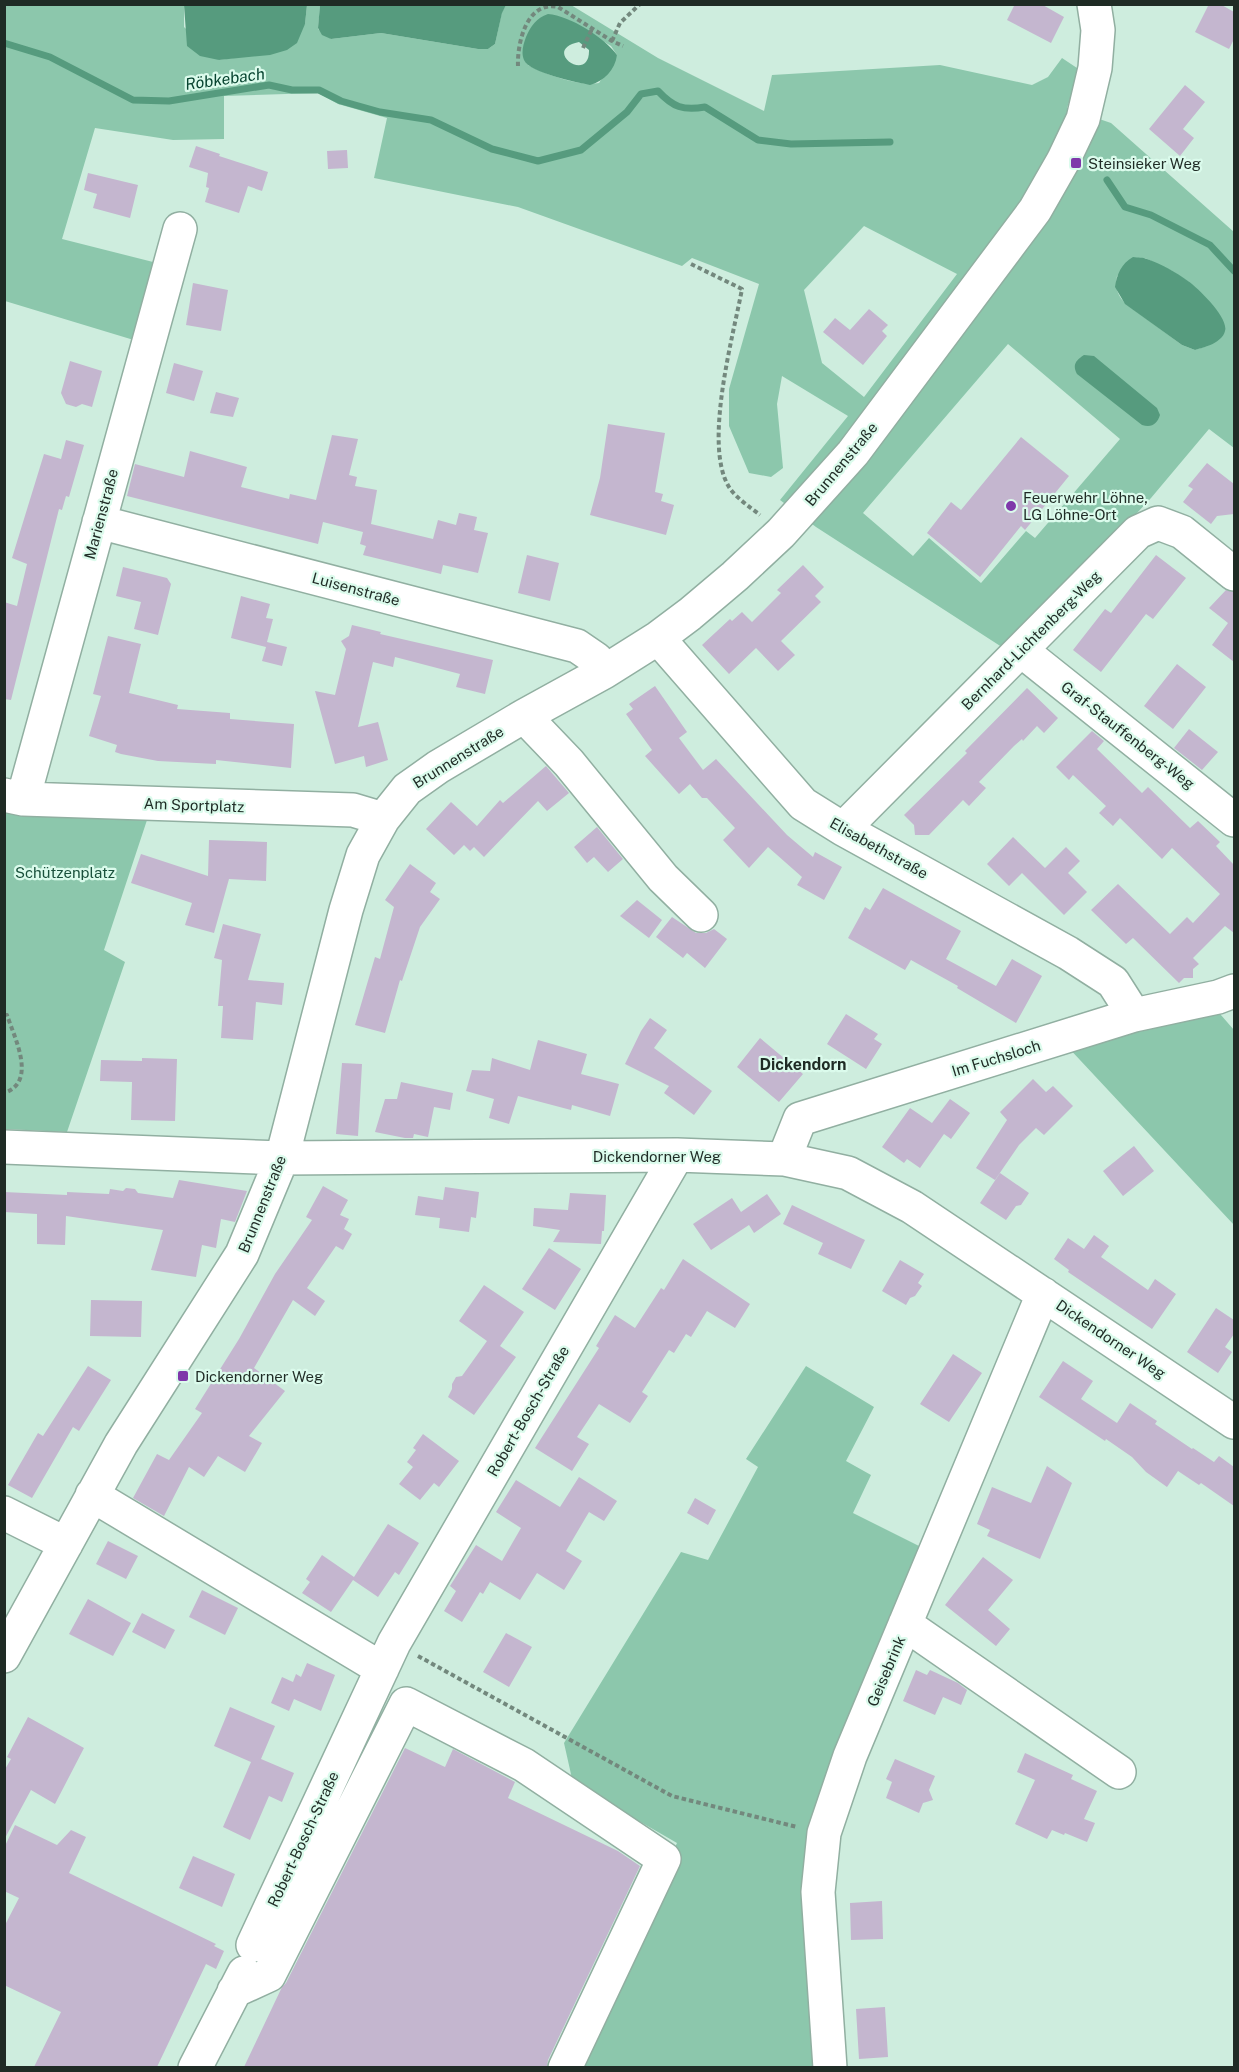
<svg xmlns="http://www.w3.org/2000/svg" width="1239" height="2072" font-family="'Public Sans',sans-serif">
	<style>
		.green { fill: #8cc7ac; fill-rule: evenodd }
		.water { fill: #569b7e; fill-rule: evenodd }
		.lines { fill: none; stroke-linecap: round; stroke-linejoin: round }
		.stream { stroke: #569b7e; stroke-width: 7 }
		.building { fill: #c4b6cf }
		.minor-casing { stroke: #91afa1; stroke-width: 36 }
		.path { stroke: #73887d; stroke-width: 4; stroke-dasharray: 4.5 3; stroke-linecap: butt }
		.minor { stroke: #fff; stroke-width: 33 }
		.poi-dot { fill: #7f38aa; stroke: #dbfbec; stroke-width: 2 }
		.labels { text-anchor: middle; dominant-baseline: central; stroke-width: 4.5; stroke-linejoin: round; paint-order: stroke }
		.poi-label { font-size: 15px; fill: #1f2b25; stroke: #dbfbec; text-anchor: start }
		.street-label { font-size: 15px; fill: #1f2b25; stroke: #dbfbec }
		.park-label { font-size: 15px; fill: #1a513c; stroke: #dbfbec }
		.water-label { font-size: 16px; font-style: italic; fill: #074430; stroke: #dbfbec }
		.neighbourhood-label { font-size: 16px; font-weight: bold; fill: #1f2b25; stroke: #dbfbec }
	</style>
	<rect width="100%" height="100%" fill="#ceedde"/>
	<path class="green" d="M4,5H184V27L219,60L241,57L305,24L307,5H320L318,29L331,39L381,33L478,49H488L495,44L502,12L506,5H571L658,58L764,111L772,75L940,65L1032,85L1048,77L1062,58L1080,70L1067,108L1111,123L1234,232V448L1209,429L1151,498L1008,651L816,527L780,500L848,416L782,376L777,404L783,468L771,477L749,473L729,426V389L759,284L692,258L682,266L518,207L374,178L387,118L338,104L318,93L224,96V139L173,140L95,128L62,239L157,263L137,341L5,301ZM569,20L611,46L617,55L599,83C581,87 544,74 528,65ZM864,226L957,274L864,397L822,363L804,290ZM1145,258L1172,271L1189,282L1207,346L1195,350L1182,345L1126,304C1117,295 1115,288 1117,276ZM1008,344L1120,439L1035,538L1026,531L981,583L929,538L913,556L863,513Z
		M5,805L148,817L104,950L125,962L67,1132L5,1129Z
		M1214,1007L1234,1030V1225L1066,1045Z
		M806,1366L874,1407L846,1461L871,1475L853,1513L929,1551L812,1838L816,2067H570L677,1843L573,1783L564,1743L681,1552L708,1560L758,1467L746,1459Z"/>
	<path class="water" d="M242,4L307,5L305,24L297,43L287,50L270,55L219,60L200,56L187,46L184,5Z
		M320,5V4L506,5L502,13L495,44L488,49H478L381,33L331,39L322,35L318,28Z
		M548,14C570,16 604,37 617,55C615,70 604,81 590,85C576,82 530,73 524,60C521,53 523,45 526,37C531,26 536,18 548,14ZM579,42L589,50C590,85 540,50 579,42Z
		M1133,257C1138,258 1143,257 1147,259C1161,264 1176,272 1188,281C1199,289 1229,318 1225,331C1222,343 1205,347 1195,350L1182,345L1125,304L1115,287C1117,274 1121,264 1133,257Z
		M1084,355L1094,356L1157,408L1160,415C1157,424 1152,428 1142,425L1077,374C1072,365 1076,360 1084,355Z"/>
	<g class="lines">
		<path class="stream" d="M4,43L50,57L133,100L169,101L269,85L292,90H319L341,101L380,112L431,120L492,149L538,161L581,150L627,112L641,94L658,91C673,107 683,111 705,107L758,140L791,144L890,142
			M1107,180L1125,207L1151,215L1210,245L1234,271"/>
	</g>
	<path class="building" d="M1015,4H1041L1064,17L1051,43L1007,20Z
		M1209,4H1220L1234,12V39L1229,49L1195,32Z
		M1185,85L1205,102L1183,129L1194,138L1180,156L1149,129Z
		M196,146L220,154L219,156L268,172L262,191L248,186L239,213L205,202L209,188L206,187L208,173L189,167Z
		M347,150L348,168L328,169L327,151Z
		M88,173L138,185L130,218L93,208L97,194L84,190Z
		M193,283L228,290L221,331L186,325Z
		M869,309L888,325L882,331L887,336L863,365L823,332L835,318L850,330Z
		M70,361L102,371L92,407L82,404L76,407L66,404L61,393Z
		M174,363L203,371L194,401L166,393Z
		M216,392L239,398L233,417L210,413Z
		M608,424L665,433L655,492L663,494L661,501L674,505L666,535L590,515L600,478Z
		M332,435L358,439L349,475L357,477L355,486L377,490L371,524L433,539L438,520L456,525L459,513L477,517L474,530L488,533L478,573L443,565L441,574L363,555L366,546L360,544L363,532L323,522L318,544L127,496L135,464L184,477L190,451L247,467L241,487L289,499L290,494L316,500Z
		M1021,437L1069,476L1025,530L1021,526L980,577L927,533L951,502L961,510Z
		M66,440L84,445L69,497L66,496L62,510L59,509L11,700L4,699V602L17,606L27,564L12,558L44,454L61,459Z
		M1207,463L1234,484V514L1217,516L1211,524L1183,502L1193,489L1188,486Z
		M527,555L559,563L550,601L518,593Z
		M1156,555L1186,578L1153,619L1146,614L1101,672L1073,650L1105,609L1111,613Z
		M803,565L824,587L815,596L821,602L781,641L795,655L778,671L756,648L729,674L702,645L730,619L732,621L742,612L752,622L781,593L777,590Z
		M123,567L167,578L171,584L158,635L134,629L141,602L116,596Z
		M1226,590L1234,592V662L1212,645L1228,623L1209,608Z
		M241,596L270,604L266,618L273,619L267,642L287,647L282,666L262,661L266,647L231,638Z
		M352,625L381,632L380,634L493,660L485,694L456,687L460,674L395,657L393,667L373,662L358,727L378,722L388,760L366,767L364,756L335,764L315,691L335,695L346,649L341,641L349,636Z
		M108,636L141,644L129,693L178,705L177,709L230,713V719L294,724L291,768L216,760V764L158,761L121,754L115,752L117,745L89,736L101,696L93,694Z
		M1177,664L1206,687L1173,729L1144,706Z
		M655,686L687,732L679,738L703,770L716,759L787,835L813,857L815,852L842,867L824,900L797,885L802,877L768,847L749,868L723,840L735,828L707,798H702L690,784L679,794L645,756L652,750L626,714L633,709L629,704Z
		M1027,688L1058,718L1044,733L1037,726L1023,741L1022,739L1014,746L979,782L986,788L969,806L963,800L929,835H915L914,825L904,815L967,753L965,751Z
		M1189,729L1218,752L1202,770L1174,748Z
		M1092,731L1104,741L1097,749L1142,793L1148,787L1190,828L1198,821L1220,842L1216,846L1234,865V933L1225,926L1193,958L1199,964L1193,969V978H1184L1179,983L1133,938L1126,944L1091,910L1118,884L1170,934L1187,917L1193,923L1220,894L1172,848L1162,859L1120,818L1113,826L1099,813L1106,806L1073,775L1069,780L1056,767Z
		M546,766L569,793L547,811L538,801L484,857L474,847L470,851L464,845L454,855L426,829L451,802L477,826L500,800L503,803Z
		M597,827L623,859L608,872L594,857L587,863L574,847Z
		M1013,837L1045,868L1066,847L1080,861L1068,873L1087,892L1064,915L1022,873L1009,886L987,864Z
		M209,840L267,842L266,881L229,879L214,933L185,925L192,903L131,883L141,854L208,876Z
		M410,864L436,883L430,892L440,899L420,927L402,981L400,980L385,1033L355,1025L375,957L380,959L394,907L385,900Z
		M883,888L961,931L946,959L996,986L1012,959L1042,976L1016,1023L957,988L958,986L911,960L905,970L848,938L865,907L870,910Z
		M637,900L662,920L649,938L620,916Z
		M672,917L696,933H706L714,929L727,939L705,968L687,953L683,958L656,937Z
		M223,924L261,934L248,980L284,983L282,1005L256,1002L253,1040L221,1038L223,1006H218L222,960L214,958Z
		M846,1014L878,1034L874,1039L882,1044L866,1069L827,1044Z
		M650,1018L667,1030L654,1048L712,1091L694,1115L664,1093L669,1086L625,1064L641,1031Z
		M760,1038L803,1074L779,1102L737,1067Z
		M538,1040L587,1054L581,1074L619,1084L610,1116L572,1105L571,1110L518,1096L509,1124L489,1118L494,1099L466,1091L472,1070L490,1071L492,1058L530,1070Z
		M142,1058L177,1059L175,1121L131,1120L132,1082L100,1081L101,1060L142,1061Z
		M342,1063L362,1064L358,1136L336,1134Z
		M1033,1079L1046,1092L1053,1086L1073,1106L1044,1135L1036,1128L1019,1145L995,1180L976,1168L1007,1120L1000,1112Z
		M401,1082L453,1093L450,1110L434,1107L428,1137L414,1134L413,1138H405L375,1132L385,1099H397Z
		M950,1099L970,1113L951,1139L944,1134L920,1168L907,1159L904,1163L882,1147L910,1108L932,1123Z
		M1134,1146L1154,1171L1123,1196L1103,1171Z
		M1000,1173L1029,1193L1021,1205L1016,1206L1006,1220L980,1203Z
		M179,1180L247,1191L235,1222L221,1219L216,1248L202,1245L196,1277L151,1270L163,1230L66,1216L65,1245L37,1244V1214L4,1212V1192L67,1195V1192L109,1194L110,1189L123,1191L126,1188L135,1189L138,1193L173,1198Z
		M323,1186L348,1200L340,1215L349,1219L344,1229L352,1234L343,1250L336,1246L307,1288L325,1301L315,1316L293,1300L254,1368L285,1391L249,1436L262,1443L245,1472L218,1456L204,1477L189,1467L164,1516L133,1498L157,1454L169,1460L202,1413L195,1409L239,1339L275,1274L312,1220L306,1217Z
		M445,1187L479,1192L476,1218L471,1217L469,1232L439,1228L440,1218L415,1215L418,1196L443,1200Z
		M570,1193L606,1195L604,1231H602L601,1244L553,1242L560,1230L533,1226L534,1208L568,1210Z
		M767,1194L781,1214L754,1233L749,1225L711,1250L693,1224L732,1198L741,1212Z
		M792,1205L865,1240L851,1269L818,1254L823,1243L783,1224Z
		M1094,1235L1109,1246L1101,1257L1148,1290L1155,1279L1176,1294L1152,1329L1068,1272L1069,1270L1054,1259L1068,1238L1084,1249Z
		M549,1248L581,1269L555,1310L522,1289Z
		M683,1259L750,1304L735,1328L707,1311L691,1337L686,1334L674,1353L669,1350L642,1392L648,1396L630,1423L599,1404L577,1437L589,1444L572,1471L535,1448L599,1348L596,1346L615,1315L635,1328L661,1288L664,1290Z
		M900,1260L924,1274L918,1283L922,1286L915,1296L910,1298L906,1305L882,1291Z
		M484,1285L524,1312L500,1346L516,1357L474,1415L448,1397L452,1389V1384L456,1377L462,1376L487,1341L459,1321Z
		M91,1300L142,1301L141,1337L90,1336Z
		M1216,1308L1234,1320V1334L1225,1347L1232,1352L1218,1373L1187,1352Z
		M953,1354L982,1373L949,1422L920,1404Z
		M1063,1361L1093,1381L1081,1399L1117,1423L1130,1403L1157,1421L1155,1424L1192,1449L1193,1448L1214,1462L1219,1456L1234,1467V1506L1201,1483L1199,1485L1178,1471L1167,1487L1146,1472L1132,1457L1106,1439L1105,1441L1039,1397Z
		M88,1366L111,1380L79,1431L73,1427L32,1498L8,1485L38,1433L43,1436Z
		M423,1434L459,1461L439,1487L434,1483L420,1500L399,1484L413,1467L407,1462L416,1450L413,1448Z
		M1047,1466L1072,1483L1040,1559L987,1536L990,1530L977,1524L992,1487L1031,1503Z
		M579,1477L617,1501L604,1521L589,1512L566,1551L582,1561L564,1590L537,1573L520,1600L490,1582L483,1594L480,1592L462,1622L444,1611L456,1591L450,1586L476,1545L502,1561L521,1528L496,1512L516,1480L560,1507Z
		M695,1498L716,1510L708,1525L687,1513Z
		M388,1524L419,1543L399,1575L395,1572L378,1597L353,1580L331,1612L302,1593L310,1582L306,1579L322,1555L354,1577Z
		M108,1541L138,1556L126,1579L96,1564Z
		M983,1557L1013,1580L988,1610L1010,1629L996,1646L945,1605Z
		M202,1590L238,1608L225,1635L189,1617Z
		M88,1599L131,1623L113,1656L69,1634Z
		M142,1613L175,1630L165,1649L132,1632Z
		M506,1633L532,1647L509,1687L483,1672Z
		M307,1663L335,1675L321,1711L294,1699L289,1711L271,1703L282,1677L293,1682L296,1674L301,1677Z
		M916,1670L927,1675L930,1670L958,1683L967,1690L961,1705L943,1697L935,1715L903,1701Z
		M230,1707L275,1726L261,1759L294,1773L282,1802L269,1796L250,1840L223,1827L251,1762L214,1746Z
		M28,1717L84,1748L55,1804L31,1790L4,1840V1771L11,1759L7,1757Z
		M405,1748L445,1767L453,1749L515,1782L508,1798L618,1851L640,1866L548,2060L547,2067H244L282,1987L286,1983Z
		M1025,1753L1073,1775L1071,1779L1097,1791L1084,1819L1095,1823L1087,1842L1065,1833L1064,1835L1052,1830L1047,1839L1015,1824L1035,1780L1017,1772Z
		M895,1759L935,1776L929,1790L933,1800L923,1803L919,1813L886,1798L892,1782L886,1779Z
		M15,1825L57,1845L71,1830L86,1837L69,1873L216,1944L214,1946L224,1951L216,1969L206,1964L157,2067H34L61,2012L4,1985V1927L19,1898L4,1891V1848Z
		M193,1856L235,1874L222,1907L179,1888Z
		M882,1901L883,1939L851,1940L850,1903Z
		M885,2007L888,2057L859,2059L856,2009Z"/>
	<g class="lines">
		<defs>
			<path id="minor" d="M99,522L577,646L596,659L604,672
				M658,638L803,804L843,829L1068,953L1113,982L1134,1015
				M1022,651L1234,820
				M524,716L569,763L663,878L701,915
				M4,795L23,799L353,810L383,819
				M23,799L180,229
				M843,829L1138,532L1158,523L1182,532L1234,574
				M4,1147L282,1158L677,1155L784,1159L848,1173L912,1207L1234,1422
				M784,1159L800,1119L1134,1015L1218,997L1234,991
				M92,1495L382,1669
				M4,1513L66,1544
				M905,1624L1119,1772
				M4,1656L121,1444L242,1254L282,1158L346,910L363,855L383,819L407,789L438,767L524,716L604,672L658,638L690,614L735,576L781,533L853,453L1035,210L1063,161L1083,119L1095,68L1098,30L1094,4
				M253,1945L394,1643L677,1155
				M234,1991L269,1975L406,1704L524,1765L664,1859L565,2068
				M195,2068L244,1973
				M830,2068L818,1892L824,1833L850,1756L1043,1294"/>
		</defs>
		<use href="#minor" class="minor-casing"/>
		<path class="path" d="M612,41L620,23L640,4
			M583,48L592,29
			M518,66C517,43 527,0 558,7L612,41L623,46
			M691,264L742,289C733,337 703,445 729,487C736,498 750,507 760,515
			M4,1015H7C14,1037 38,1082 4,1093
			M418,1656L672,1796L797,1827"/>
		<use href="#minor" class="minor"/>
	</g>
	<g class="poi-dot">
		<rect x="1070" y="157" width="12" height="12" rx="3"/>
		<circle cx="1011" cy="506" r="6"/>
		<rect x="177" y="1370" width="12" height="12" rx="3"/>
	</g>
	<g class="labels">
		<g class="poi-label">
			<text x="1088" y="163">Steinsieker Weg</text>
			<text x="1023" y="497">Feuerwehr Löhne,<tspan x="1023" dy="17">LG Löhne-Ort</tspan></text>
			<text x="195" y="1376">Dickendorner Weg</text>
		</g>
		<g class="street-label">
			<text transform="translate(841 464) rotate(-50)">Brunnenstraße</text>
			<text transform="translate(101 514) rotate(-75)">Marienstraße</text>
			<text transform="translate(356 589) rotate(15)">Luisenstraße</text>
			<text transform="translate(1031 640) rotate(-45)">Bernhard-Lichtenberg-Weg</text>
			<text transform="translate(1128 735) rotate(38)">Graf-Stauffenberg-Weg</text>
			<text transform="translate(458 757) rotate(-32)">Brunnenstraße</text>
			<text transform="translate(194 805) rotate(2)">Am Sportplatz</text>
			<text transform="translate(879 848) rotate(29)">Elisabethstraße</text>
			<text transform="translate(996 1058) rotate(-17)">Im Fuchsloch</text>
			<text x="657" y="1156">Dickendorner Weg</text>
			<text transform="translate(262 1204) rotate(-68)">Brunnenstraße</text>
			<text transform="translate(1111 1339) rotate(34)">Dickendorner Weg</text>
			<text transform="translate(528 1411) rotate(-60)">Robert-Bosch-Straße</text>
			<text transform="translate(886 1671) rotate(-67)">Geisebrink</text>
			<text transform="translate(303 1839) rotate(-65)">Robert-Bosch-Straße</text>
		</g>
		<g class="park-label">
			<text x="65" y="872">Schützenplatz</text>
		</g>
		<g class="water-label">
			<text transform="translate(225 79) rotate(-8)">Röbkebach</text>
		</g>
		<g class="neighbourhood-label">
			<text x="803" y="1064">Dickendorn</text>
		</g>
	</g>
	<rect width="1239" height="2072" fill="none" stroke="#1f2b25" stroke-width="12"/>
</svg>
